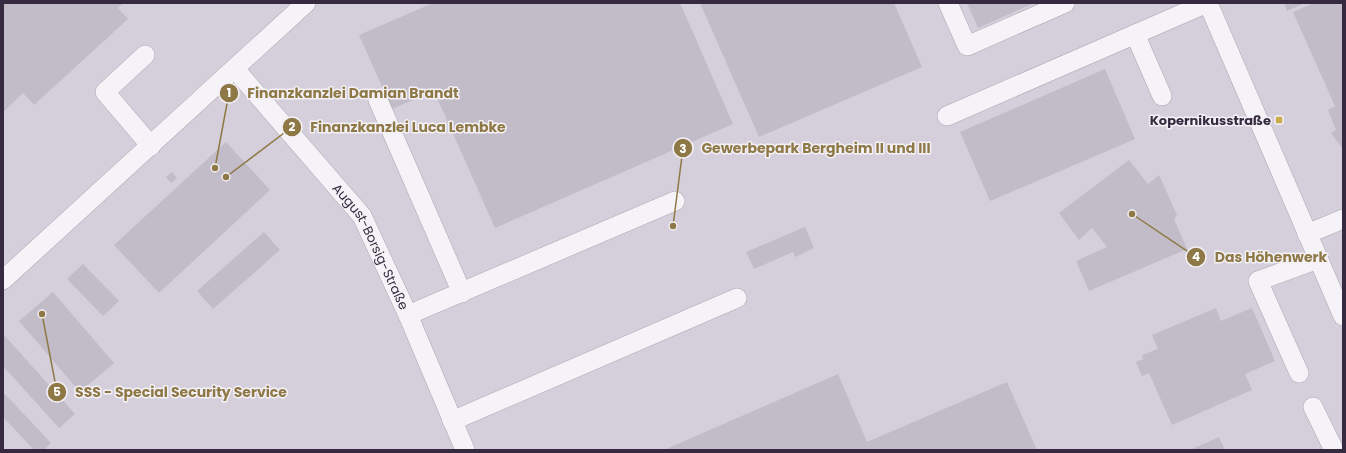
<svg xmlns="http://www.w3.org/2000/svg" width="1346" height="453" font-family="Poppins,sans-serif">
	<style>
		.built { fill: #d5cfdb }
		.building { fill: #c2bbc8 }
		.lines { fill: none; stroke-linecap: round; stroke-linejoin: round }
		.minor-casing { stroke: #ada6b3; stroke-width: 20 }
		.minor { stroke: #f5f3f7; stroke-width: 19 }
		.poi-dot { fill: #c9ad4a; stroke: #f3f0f6; stroke-width: 1.5 }
		.labels { text-anchor: middle; dominant-baseline: central; stroke-width: 3; stroke-linejoin: round; paint-order: stroke }
		.poi-label { font-size: 13px; font-weight: bold; fill: #362a40; stroke: #f3f0f6; text-anchor: end }
		.street-label { font-size: 13px; fill: #362a40; stroke: #f3f0f6 }
		.leader { fill: none; stroke: #8e7946; stroke-width: 1.5 }
		.callout-dot { fill: #8e7946; stroke: #f3f0f6; stroke-width: 1.5 }
		.mark-label { font-size: 12px; text-anchor: middle; font-weight: bold; fill: #fff }
		.callout-label { font-size: 14px; text-anchor: middle; font-weight: bold; fill: #8e7946; stroke: #f3f0f6; stroke-width: 3; stroke-linejoin: round; paint-order: stroke }
	</style>
	<rect width="100%" height="100%" fill="#e5e0e9"/>
	<path class="built" d="M3,3H1343V450H3Z"/>
	<path class="building" d="M3,3H123L118,8L128,19L34,105L23,93L3,112Z
		M433,3H680L733,124L495,228L434,91L392,109L359,35Z
		M700,3H894L922,67L759,137Z
		M967,3H1034L978,28Z
		M1284,3H1305L1287,11Z
		M1314,3H1343V149L1331,133L1336,130L1328,110L1335,106L1293,12Z
		M1105,69L1135,139L990,201L960,132Z
		M226,142L270,190L159,293L114,245Z
		M1129,160L1148,184L1159,175L1177,215L1174,219L1187,249L1089,291L1076,261L1107,247L1092,228L1079,240L1059,213Z
		M172,172L177,178L171,183L166,177Z
		M805,227L814,248L795,257L793,252L754,269L746,252Z
		M264,232L280,250L213,309L197,291Z
		M83,264L119,301L103,316L67,279Z
		M53,292L114,363L80,392L19,321Z
		M1216,308L1221,321L1252,308L1275,361L1245,374L1252,390L1172,425L1149,373L1142,376L1136,362L1143,359L1142,355L1158,349L1152,335Z
		M5,336L75,414L59,428L3,366V338Z
		M838,374L867,442L1007,382L1037,450H664Z
		M3,392L51,443L44,450H34L3,417Z
		M1219,437L1225,450H1190Z"/>
	<g class="lines">
		<defs>
			<g id="minor">
				<path d="M948,3L967,46L1065,3"/>
				<path d="M1208,3L1343,316"/>
				<path d="M1135,34L1162,96"/>
				<path d="M145,55L105,92L151,146"/>
				<path id="s1" d="M235,69L362,216L408,315L465,450"/>
				<path d="M378,100L462,293"/>
				<path d="M947,116L1207,3"/>
				<path d="M1307,234L1343,219"/>
				<path d="M3,280L306,3"/>
				<path d="M408,315L675,201"/>
				<path d="M1299,373L1258,281L1318,259"/>
				<path d="M1313,407L1334,450"/>
				<path d="M452,421L737,298"/>
			</g>
		</defs>
		<use href="#minor" class="minor-casing"/>
		<use href="#minor" class="minor"/>
	</g>
	<rect class="poi-dot" x="1275" y="116" width="8" height="8" rx="2"/>
	<g class="labels">
		<g class="poi-label">
			<text x="1271" y="120">Kopernikusstraße</text>
		</g>
		<g class="street-label">
			<text stroke="none"><textPath href="#s1" startOffset="225">August-Borsig-Straße</textPath></text>
		</g>
	</g>
	<path class="leader" d="M215 168L229 93M226 177L292 127M673 226L683 148M1132 214L1196 257M42 314L57 392"/>
	<g class="callout-dot">
		<circle cx="215" cy="168" r="4"/>
		<circle cx="226" cy="177" r="4"/>
		<circle cx="673" cy="226" r="4"/>
		<circle cx="1132" cy="214" r="4"/>
		<circle cx="42" cy="314" r="4"/>
		<circle cx="229" cy="93" r="10"/>
		<circle cx="292" cy="127" r="10"/>
		<circle cx="683" cy="148" r="10"/>
		<circle cx="1196" cy="257" r="10"/>
		<circle cx="57" cy="392" r="10"/>
	</g>
	<g class="mark-label">
		<text x="229" y="97">1</text>
		<text x="292" y="131">2</text>
		<text x="683" y="153">3</text>
		<text x="1196" y="261">4</text>
		<text x="57" y="396">5</text>
	</g>
	<g class="callout-label">
		<text x="353" y="98">Finanzkanzlei Damian Brandt</text>
		<text x="408" y="132">Finanzkanzlei Luca Lembke</text>
		<text x="816" y="153">Gewerbepark Bergheim II und III</text>
		<text x="1271" y="262">Das Höhenwerk</text>
		<text x="181" y="397">SSS - Special Security Service</text>
	</g>
	<rect width="1346" height="453" fill="none" stroke="#362a40" stroke-width="8"/>
</svg>
